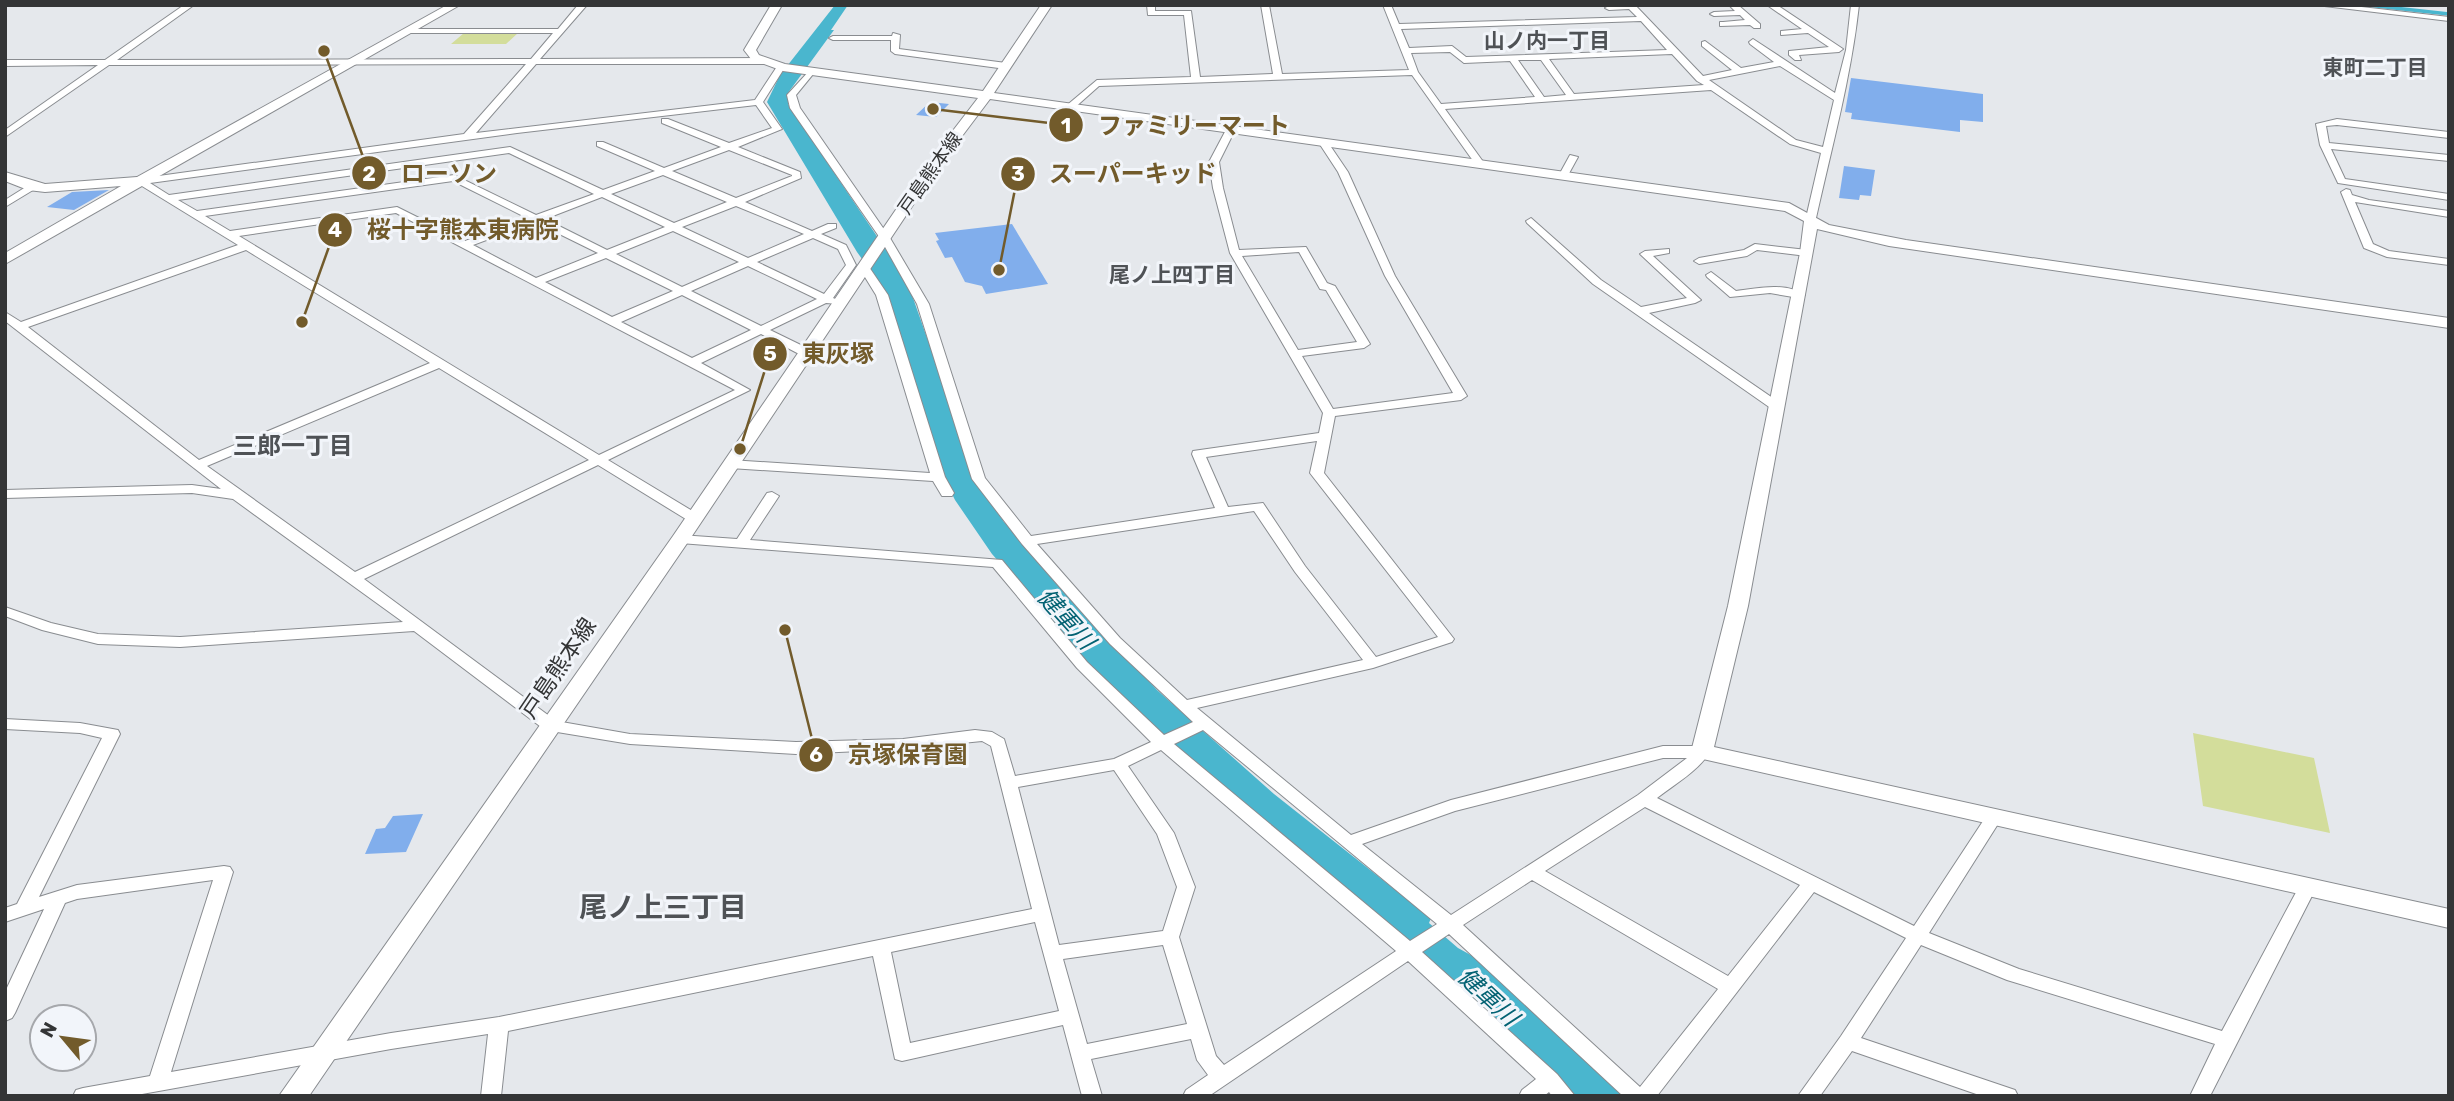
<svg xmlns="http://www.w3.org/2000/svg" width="2454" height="1101" font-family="Rubik,'Noto Sans JP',sans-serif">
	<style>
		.green { fill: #d3dd9b }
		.water { fill: #4ab6ce }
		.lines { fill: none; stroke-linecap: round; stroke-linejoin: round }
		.stream { stroke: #4ab6ce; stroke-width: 3.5 }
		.building { fill: #81aeec }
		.street-casing { stroke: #898c90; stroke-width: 2 }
		.secondary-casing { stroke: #898c90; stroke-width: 2 }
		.street { fill: #fff; fill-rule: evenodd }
		.secondary { fill: #fff; fill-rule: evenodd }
		.labels { text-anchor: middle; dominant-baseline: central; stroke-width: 6; stroke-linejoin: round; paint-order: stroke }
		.far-street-label { font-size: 19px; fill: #343536; stroke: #f2f5fa }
		.far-neighbourhood-label { font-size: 21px; font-weight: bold; fill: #4f5256; stroke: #f2f5fa }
		.street-label { font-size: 23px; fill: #343536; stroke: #f2f5fa }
		.neighbourhood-label { font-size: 24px; font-weight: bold; fill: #4f5256; stroke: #f2f5fa }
		.water-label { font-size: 24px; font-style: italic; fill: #036273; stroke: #f2f5fa }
		.near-neighbourhood-label { font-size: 28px; font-weight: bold; fill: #4f5256; stroke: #f2f5fa }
		.leader { fill: none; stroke: #725b2b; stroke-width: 2.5 }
		.callout-dot { fill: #725b2b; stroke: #f2f5fa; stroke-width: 2.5 }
		.mark-label { font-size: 21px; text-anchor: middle; font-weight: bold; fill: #fff }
		.callout-label { font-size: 24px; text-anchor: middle; font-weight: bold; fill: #725b2b; stroke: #f2f5fa; stroke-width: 6; stroke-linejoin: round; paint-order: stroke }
	</style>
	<rect width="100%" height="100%" fill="#e5e8ec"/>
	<path class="green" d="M464,33H518L506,44H451Z
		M2193,733L2314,758L2330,833L2203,806Z"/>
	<path class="water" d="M835,5H848L831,30H834L788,93V104L907,281L979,485L1004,522L1157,690L1274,794L1431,918L1429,923L1458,948L1478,959L1625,1096H1573L1183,754L1089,664L992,554L955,500L944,478L880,284L857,252L767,102L780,75Z"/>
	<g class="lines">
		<path class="stream" d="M2367,5L2449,14"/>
	</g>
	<path class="building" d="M1851,78L1983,94V122L1960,120V132L1851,119L1852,113L1845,112Z
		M930,102L949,104L936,117L916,115Z
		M1844,166L1875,170L1871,196L1860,195L1859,200L1839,198Z
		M109,190L74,210L47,207L72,192Z
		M1012,224L1048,284L986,294L982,286L965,282L952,257L945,258L936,241L939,240L935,233Z
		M423,814L406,852L365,854L376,829L385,828L393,816Z"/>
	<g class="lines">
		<defs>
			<path id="street" d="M184,5H194L117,60L531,59L553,33H407L403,31L407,29H558L578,5H587L540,59L765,58L769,61L765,64H536L476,133L755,100L778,65L785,67L763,102L782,129L738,147L800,172L801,178L745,202L812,231L828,224H836V228L821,234L846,245L856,265L833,298L838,300V304L826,303L770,330L809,349V355H801L761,334L701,363L750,390L608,460L699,515L701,518L699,521H689L598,465L364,579L556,721L630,734L796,742L903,739L975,730L992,732L1004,739L1015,776L1114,759L1151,742L1077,668L993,567L680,543L673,539L680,535L737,539L767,493L772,492L779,496L750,540L1002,560L1087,662L1164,735L1193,722L1110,644L1022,544L972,479L917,304L880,238L790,108L787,95L810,70L814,73L796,95L800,108L890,238L929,304L985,478L1031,536L1215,508L1192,454L1193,451L1319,433L1323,413L1230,253L1213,188L1209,162L1227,128L1235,130L1219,162L1223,188L1239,250L1306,247L1327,283L1335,286L1370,344L1364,348L1302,356L1333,409L1453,393L1385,276L1338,172L1319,143L1327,141L1348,172L1395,276L1467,396L1461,400L1335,416L1324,473L1454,639L1452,642L1373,668L1197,708L1351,835L1451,800L1663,746H1702L1708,748L1710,752C1697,772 1675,784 1657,798L1914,926L1989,812L1995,810L2001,812L2003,816L1929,933L2019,969L2222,1031L2301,883L2307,881L2313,883L2316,888L2210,1096H2190L2215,1044L2007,980L1921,945L1861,1038L2015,1090L2018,1096H1982L1852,1051L1820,1096H1798L1841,1036L1906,938L1814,892L1657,1096H1623L1449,934L1422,952L1557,1074L1575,1096H1552L1549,1092L1544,1096H1519L1522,1090L1536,1079L1408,961L1209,1096H1183L1186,1090L1208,1075L1197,1060L1191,1039L1091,1059L1102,1096H1082L1063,1025L902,1061L895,1059L873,956L508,1031L501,1096H481L488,1034L391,1049L131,1096H73L76,1090L83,1088L150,1076L213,880L77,899L65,903L15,1013L12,1018L5,1021V992L44,909L5,922V908L17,904L102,738L80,733L5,729V719L80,723L118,730L120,734L39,897L77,885L224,866L230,867L233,872L171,1072L391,1033L499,1017L1032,909L991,746L982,741L903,749L796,754L630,744L551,731L545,730L414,631L180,647L98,644L42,630L5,616V607L51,623L98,634L180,637L403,622L233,499L192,493L5,498V490L192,485L221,489L5,321V312L21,322L238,245L137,183V179L464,134L526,64L109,65L5,137V130L98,65L5,66V60H105ZM756,105L772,128L729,143L668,119H662V123L721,147L664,168L603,142H597V146L655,171L603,190L510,147L169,195L150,183L517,133ZM729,150L792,175V176L736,198L672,171ZM509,153L594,194L536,215L454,175L197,211L178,200ZM663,175L727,202L674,223L611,194ZM453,181L527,218L465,241L397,207L230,231L205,216ZM602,197L665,227L607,250L545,219ZM736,206L804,234L748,258L682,227ZM396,213L735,390L599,455L239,236ZM535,222L598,253L536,278L473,245ZM673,231L739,262L682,287L616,254ZM813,238L838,249L846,265L824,294L757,262ZM246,250L430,363L199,460L28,327ZM1299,252L1320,289L1326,290L1357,342L1298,350L1242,256ZM606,258L673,291L612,317L545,282ZM748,266L817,299L761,326L691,291ZM682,295L751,330L692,358L621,322ZM439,368L589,460L355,572L207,466ZM1317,441L1310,473L1438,637L1376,657L1305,566L1263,503L1228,507L1206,457ZM1254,511L1295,572L1363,660L1187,700L1120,638L1037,544ZM1203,730L1437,924L1410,941L1174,744ZM1161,750L1396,951L1224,1065L1216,1056L1179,937L1195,887L1174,833L1128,766ZM1663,758H1687L1638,795L1451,915L1362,844L1455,811ZM1114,770L1157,834L1177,887L1163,931L1059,945L1018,787ZM1645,807L1800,885L1728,976L1545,871ZM1532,880L1718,989L1640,1087L1463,925ZM1035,922L1059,1011L910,1043L891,952ZM1163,945L1187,1024L1087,1044L1063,959Z
				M1147,5H1155V11H1191L1200,77L1273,74L1261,5H1269L1282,74L1409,70L1383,5H1391L1399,24L1637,17L1629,9L1609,10L1605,8L1609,6L1635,5L1703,76L1732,70L1702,46V42L1705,41L1741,68L1774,62L1750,44L1749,42L1753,39L1835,93L1846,50L1851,5H1859C1851,78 1832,146 1816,218L1811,221L1806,218L1821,153L1790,144L1711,90L1445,109L1484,163L1479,166L1476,165L1412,75L1099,86L1072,110H1066V106L1097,80L1191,77L1184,15H1148ZM1641,21L1667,50L1466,57L1452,46L1409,48L1401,29ZM1450,52L1464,63L1510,61L1535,97L1441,104L1418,72L1411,53ZM1672,54L1697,81L1704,85L1574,94L1549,59ZM1518,60H1541L1566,95L1544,97ZM1780,66L1834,100L1823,147L1796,140L1709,80Z
				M1729,5H1738L1760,24V28H1754L1750,25L1720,26V22H1723L1745,20L1740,15L1714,16L1710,14L1714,12L1735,11Z
				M1767,5H1777L1843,49L1839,52L1799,55L1801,60H1795L1789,55V51L1829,47L1808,33L1781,35V31L1802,29Z
				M2316,5H2344L2449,17V21Z
				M893,33L900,35L899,49L1006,63L1010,66L1006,69L895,54L891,51V40H833L829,38L833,36H892Z
				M2337,119L2449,132V138L2337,125L2326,126L2329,143L2449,155V161L2331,149L2345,179L2449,194V200L2338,183L2320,145L2316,124Z
				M1570,155L1578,157L1567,177H1561L1559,175Z
				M29,185L38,187L5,207V200Z
				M2346,189L2350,190L2352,195L2369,200L2449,211V217L2355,202L2373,244L2389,251L2449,259V265L2387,257L2364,248L2341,192Z
				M1531,218L1601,280L1641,307L1687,298L1640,254L1645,251L1669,249V253L1653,256L1701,300L1695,303L1649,313L1780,403L1782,406L1780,409H1772L1593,284L1527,223L1526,221Z
				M1755,244L1807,250L1812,253L1807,256L1757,250L1747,256L1699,264L1694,261L1699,258L1744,250Z
				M865,266L869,267L888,295L945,477L954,493L952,496H942L933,481L730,468L723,464L730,460L930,473L876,295L860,269Z
				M1711,272L1736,291C1758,288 1786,282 1805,295L1799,298L1770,293L1730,297L1707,277L1706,275Z"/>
			<path id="secondary" d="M447,5H460L5,264V253L121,186L45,192L28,190L5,181V172L45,184L137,177Z
				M771,5H782L756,50L759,55L785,64L983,91L1041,5H1052L994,93L1789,203L1829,225L1906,240L2449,318V328L1889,246L1817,229L1748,606L1714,747L2449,909V928L1694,757L1691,752L1728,606L1800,253L1804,221L1785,211L990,99L935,172L690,539L309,1096H279L673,536L925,167L978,98L783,71L751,59L744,50Z"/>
		</defs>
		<use href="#street" class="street-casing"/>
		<use href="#secondary" class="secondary-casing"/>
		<use href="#street" class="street"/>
		<use href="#secondary" class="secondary"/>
	</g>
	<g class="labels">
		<g class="far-street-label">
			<text transform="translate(930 173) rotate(-55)">戸島熊本線</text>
		</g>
		<g class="far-neighbourhood-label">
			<text x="1547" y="40">山ノ内一丁目</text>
			<text x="2375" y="67">東町二丁目</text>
			<text x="1172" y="274">尾ノ上四丁目</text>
		</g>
		<g class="street-label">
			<text transform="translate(558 668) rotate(-56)">戸島熊本線</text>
		</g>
		<g class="neighbourhood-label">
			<text x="293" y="446">三郎一丁目</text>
		</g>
		<g class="water-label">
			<text transform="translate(1066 619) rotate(48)">健軍川</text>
			<text transform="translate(1488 997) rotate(43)">健軍川</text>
		</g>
		<g class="near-neighbourhood-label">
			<text x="663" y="907">尾ノ上三丁目</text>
		</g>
	</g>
	<path class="leader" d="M933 109L1066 125M324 51L369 173M999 270L1018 174M302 322L335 230M740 449L770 354M785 630L816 755"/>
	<g class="callout-dot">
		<circle cx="933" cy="109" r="7"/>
		<circle cx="324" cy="51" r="7"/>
		<circle cx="999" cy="270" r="7"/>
		<circle cx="302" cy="322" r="7"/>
		<circle cx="740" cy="449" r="7"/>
		<circle cx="785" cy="630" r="7"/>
		<circle cx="1066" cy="125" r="18"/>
		<circle cx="369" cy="173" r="18"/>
		<circle cx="1018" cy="174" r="18"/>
		<circle cx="335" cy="230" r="18"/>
		<circle cx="770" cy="354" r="18"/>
		<circle cx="816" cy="755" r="18"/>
	</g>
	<g class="mark-label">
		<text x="1066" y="133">1</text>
		<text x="369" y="181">2</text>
		<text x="1018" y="181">3</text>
		<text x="335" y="237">4</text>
		<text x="770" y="361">5</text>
		<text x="816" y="762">6</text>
	</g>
	<g class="callout-label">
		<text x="1194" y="134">ファミリーマート</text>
		<text x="449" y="182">ローソン</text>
		<text x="1133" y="182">スーパーキッド</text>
		<text x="463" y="238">桜十字熊本東病院</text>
		<text x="838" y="362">東灰塚</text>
		<text x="908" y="763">京塚保育園</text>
	</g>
	<rect width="2454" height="1101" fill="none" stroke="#343536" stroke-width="14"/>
	<g transform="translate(63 1038) rotate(299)"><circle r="33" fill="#f2f5fa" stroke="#a6a8ac" stroke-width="2"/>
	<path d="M0-5L12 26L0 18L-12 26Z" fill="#725b2b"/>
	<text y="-10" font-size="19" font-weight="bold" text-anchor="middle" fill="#343536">N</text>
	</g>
</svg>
